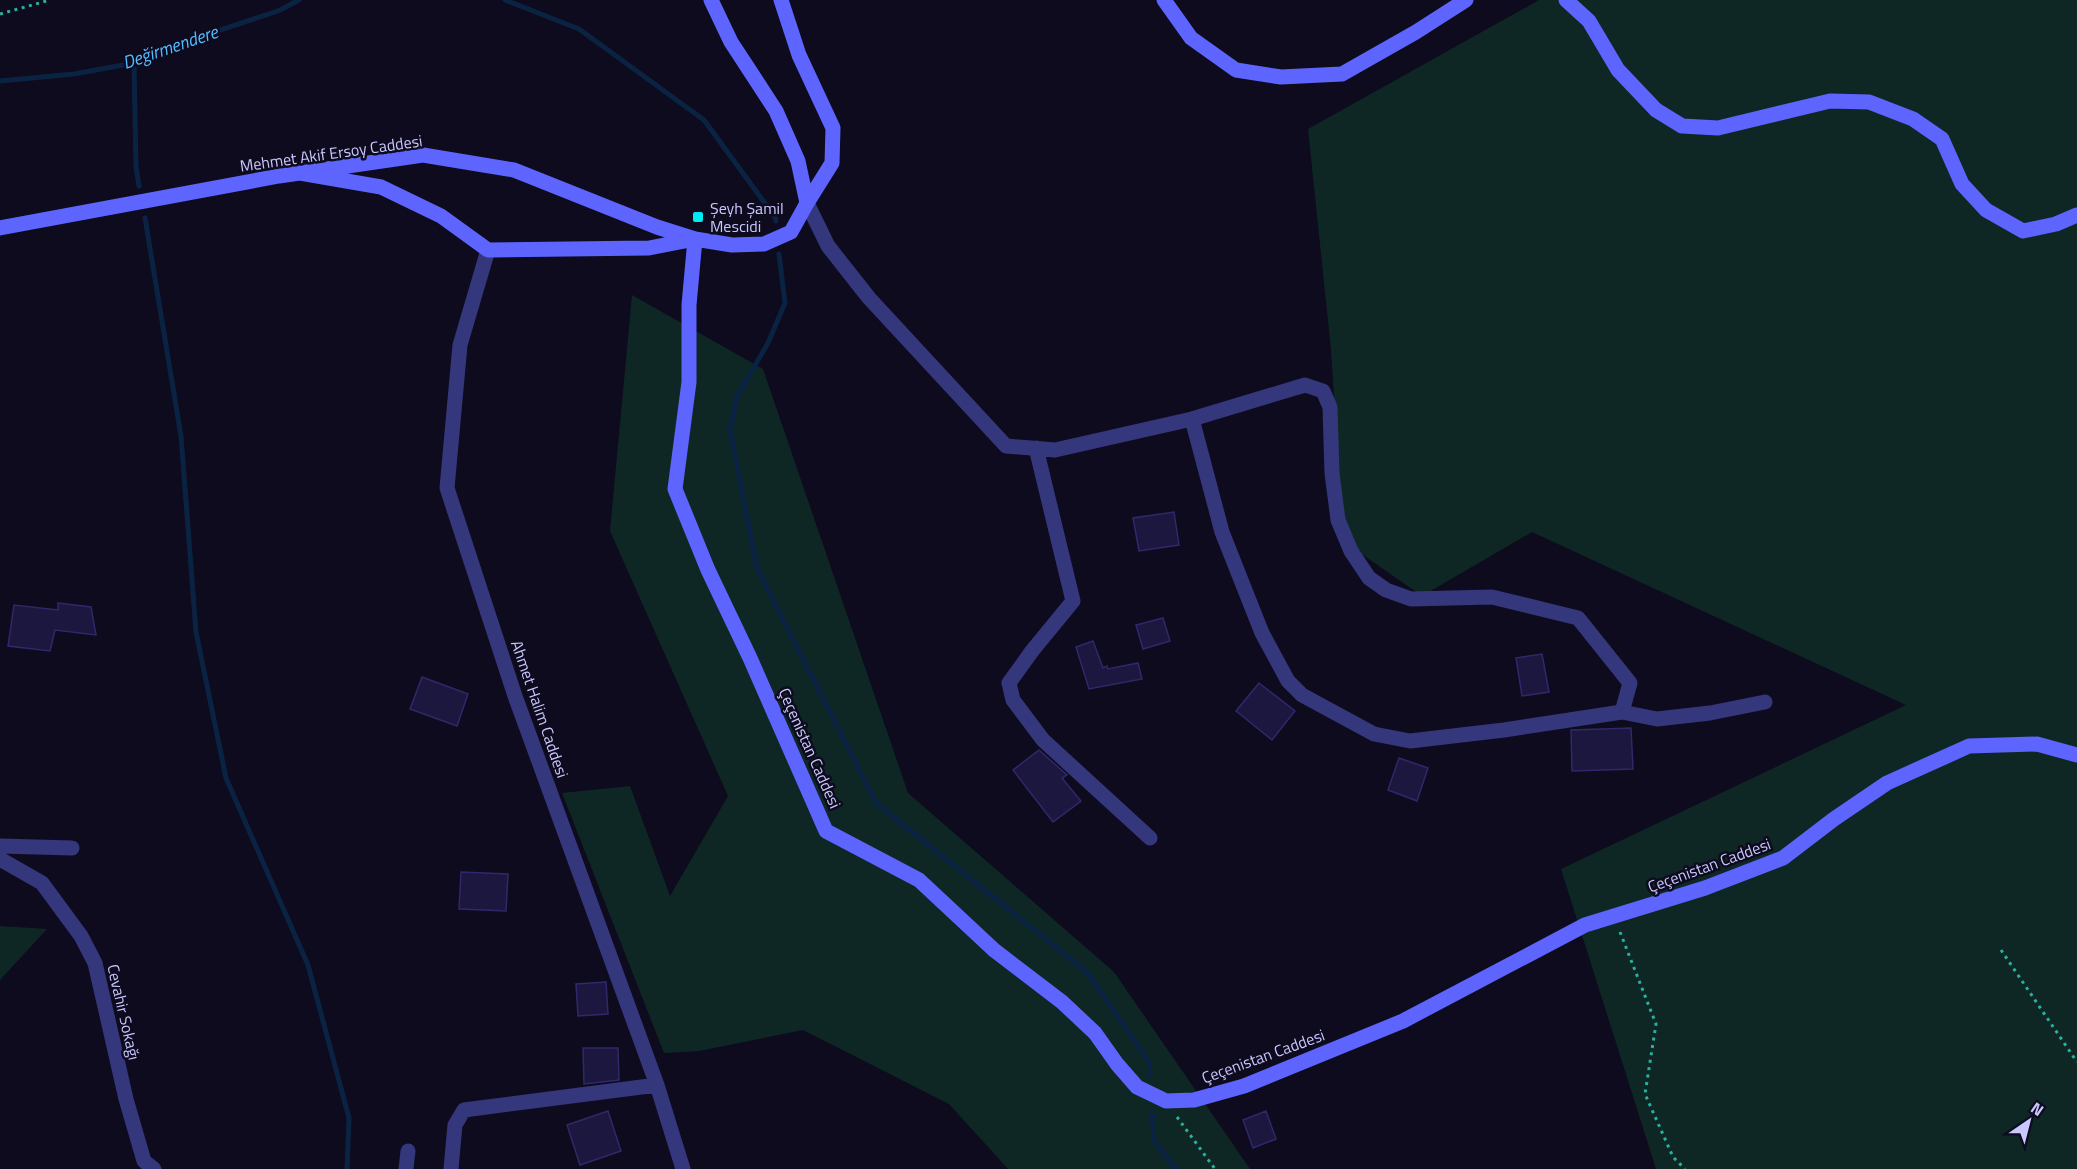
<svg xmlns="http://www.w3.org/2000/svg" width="2077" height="1169" font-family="'Titillium Web',sans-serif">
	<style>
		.green { fill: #0e2725 }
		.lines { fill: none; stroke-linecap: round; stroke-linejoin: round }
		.stream { stroke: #0b2342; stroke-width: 5 }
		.building { fill: #1c173e; stroke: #31286b; stroke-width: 1.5 }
		.path { stroke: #2ab09f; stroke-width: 3; stroke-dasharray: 3 4.5; stroke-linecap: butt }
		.street { stroke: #35377d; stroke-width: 15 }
		.secondary { stroke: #5e65ff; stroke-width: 15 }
		.poi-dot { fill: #00eaf2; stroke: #0d0b1d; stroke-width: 2 }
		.labels { text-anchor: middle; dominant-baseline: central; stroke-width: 5; stroke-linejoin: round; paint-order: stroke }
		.street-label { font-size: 16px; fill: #cac7ff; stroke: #0d0b1d }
		.poi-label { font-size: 16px; fill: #cac7ff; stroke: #0d0b1d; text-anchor: start }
		.water-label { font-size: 18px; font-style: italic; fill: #5bf; stroke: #0d0b1d }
	</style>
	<rect width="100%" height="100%" fill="#0d0b1d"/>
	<path class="green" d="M1539,0H2077V1169H1656L1561,869L1906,705L1532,532L1422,596L1343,541L1331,350L1308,129Z
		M632,295L763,369L908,793L1114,972L1250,1169H1008L949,1104L803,1030L699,1051L664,1053L562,793L630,786L670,896L728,796L610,531Z
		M0,926L47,929L0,980Z"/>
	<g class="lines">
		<path class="stream" d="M505,0L579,29L704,120L775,217L776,221
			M134,63L136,167L139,186
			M0,81L74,74L134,63L190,40L278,11L299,0
			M145,218L181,436L196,632L226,778L308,965L349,1118L347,1169
			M779,254L785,303L768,343L737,396L730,430L757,568L876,803L1087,972L1149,1062L1150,1076
			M1152,1112L1154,1141L1176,1169"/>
	</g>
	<path class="building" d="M1174,512L1179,545L1139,551L1133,518Z
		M58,603L91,607L96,635L55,630L50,651L8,646L14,605L58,610Z
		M1163,618L1170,641L1143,649L1136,625Z
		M1093,641L1103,668L1107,666L1108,669L1138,663L1142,679L1089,689L1076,647Z
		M1542,654L1549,692L1522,696L1516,658Z
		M422,677L468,694L457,726L410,709Z
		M1259,683L1295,711L1272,740L1236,711Z
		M1631,728L1633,769L1572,771L1571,730Z
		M1039,750L1067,775L1062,778L1081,801L1053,822L1013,770Z
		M1399,758L1428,768L1417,801L1388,790Z
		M461,872L508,874L506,911L459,909Z
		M606,982L608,1014L578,1016L576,984Z
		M583,1048H618L619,1080L584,1084Z
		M608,1111L621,1151L580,1165L567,1125Z
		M1266,1111L1276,1139L1253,1148L1243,1120Z"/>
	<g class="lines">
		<path class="path" d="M0,14L50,0
			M1620,932L1656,1024L1645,1094L1673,1157L1685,1169
			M2001,950L2077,1062
			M1177,1117L1215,1169"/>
		<path class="street" d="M807,203L828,246L869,298L1006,446L1055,450L1192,419L1305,385L1323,391L1330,407L1332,473L1338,520L1351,551L1369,578L1386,590L1411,599L1492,597L1578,618L1630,683L1622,712
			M488,250L460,345L447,488L515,696L657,1085L683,1169
			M1192,419L1222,532L1262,633L1288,681L1302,695L1374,734L1410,741L1504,730L1622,712L1657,719L1710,713L1765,702
			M1036,448L1073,601L1032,651L1009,683L1013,700L1043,740L1150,838
			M0,846L72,848
			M0,859L42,883L81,936L95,963L126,1099L144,1161L154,1169
			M406,1169L408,1151
			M451,1169L455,1125L464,1110L657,1085"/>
		<path class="secondary" d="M781,0L799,55L833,128L832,163L807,203
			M1164,0L1191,38L1236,70L1281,77L1342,74L1416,32L1466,0
			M1566,0L1589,21L1618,70L1656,110L1682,126L1718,128L1830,101L1869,102L1913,119L1942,139L1962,184L1986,210L2023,231L2056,224L2077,215
			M300,173L381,187L441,216L488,250L649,248L695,239L689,305V382L675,489L708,570L750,658L826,831L919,880L994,950L1062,1002L1095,1033L1117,1064L1137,1087L1166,1101L1194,1100L1244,1086L1403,1021L1585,925L1705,888L1783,858L1834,819L1887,783L1969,746L2037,744L2077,755
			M0,228L279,176L423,155L514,170L657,227L695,239L732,245L764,244L791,232L807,203L798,161L776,111L731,42L711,0"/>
	</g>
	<rect class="poi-dot" x="692" y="211" width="12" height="12" rx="3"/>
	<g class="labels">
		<g class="street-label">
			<text transform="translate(331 153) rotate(-8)">Mehmet Akif Ersoy Caddesi</text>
			<text transform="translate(540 709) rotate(71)">Ahmet Halim Caddesi</text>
			<text transform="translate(810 748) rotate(66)">Çeçenistan Caddesi</text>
			<text transform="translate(1709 865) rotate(-20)">Çeçenistan Caddesi</text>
			<text transform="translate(124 1012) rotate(77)">Cevahir Sokağı</text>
			<text transform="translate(1263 1056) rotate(-20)">Çeçenistan Caddesi</text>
		</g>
		<g class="poi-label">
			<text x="710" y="208">Şeyh Şamil<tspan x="710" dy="18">Mescidi</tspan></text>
		</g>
		<g class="water-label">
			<text transform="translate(170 47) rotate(-19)">Değirmendere</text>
		</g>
	</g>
	<g transform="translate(2029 1121) rotate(35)" stroke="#0d0b1d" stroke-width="4.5" paint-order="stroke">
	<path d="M0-4.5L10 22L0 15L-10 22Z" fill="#cac7ff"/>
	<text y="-9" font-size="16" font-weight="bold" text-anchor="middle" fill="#cac7ff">N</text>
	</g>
</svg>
